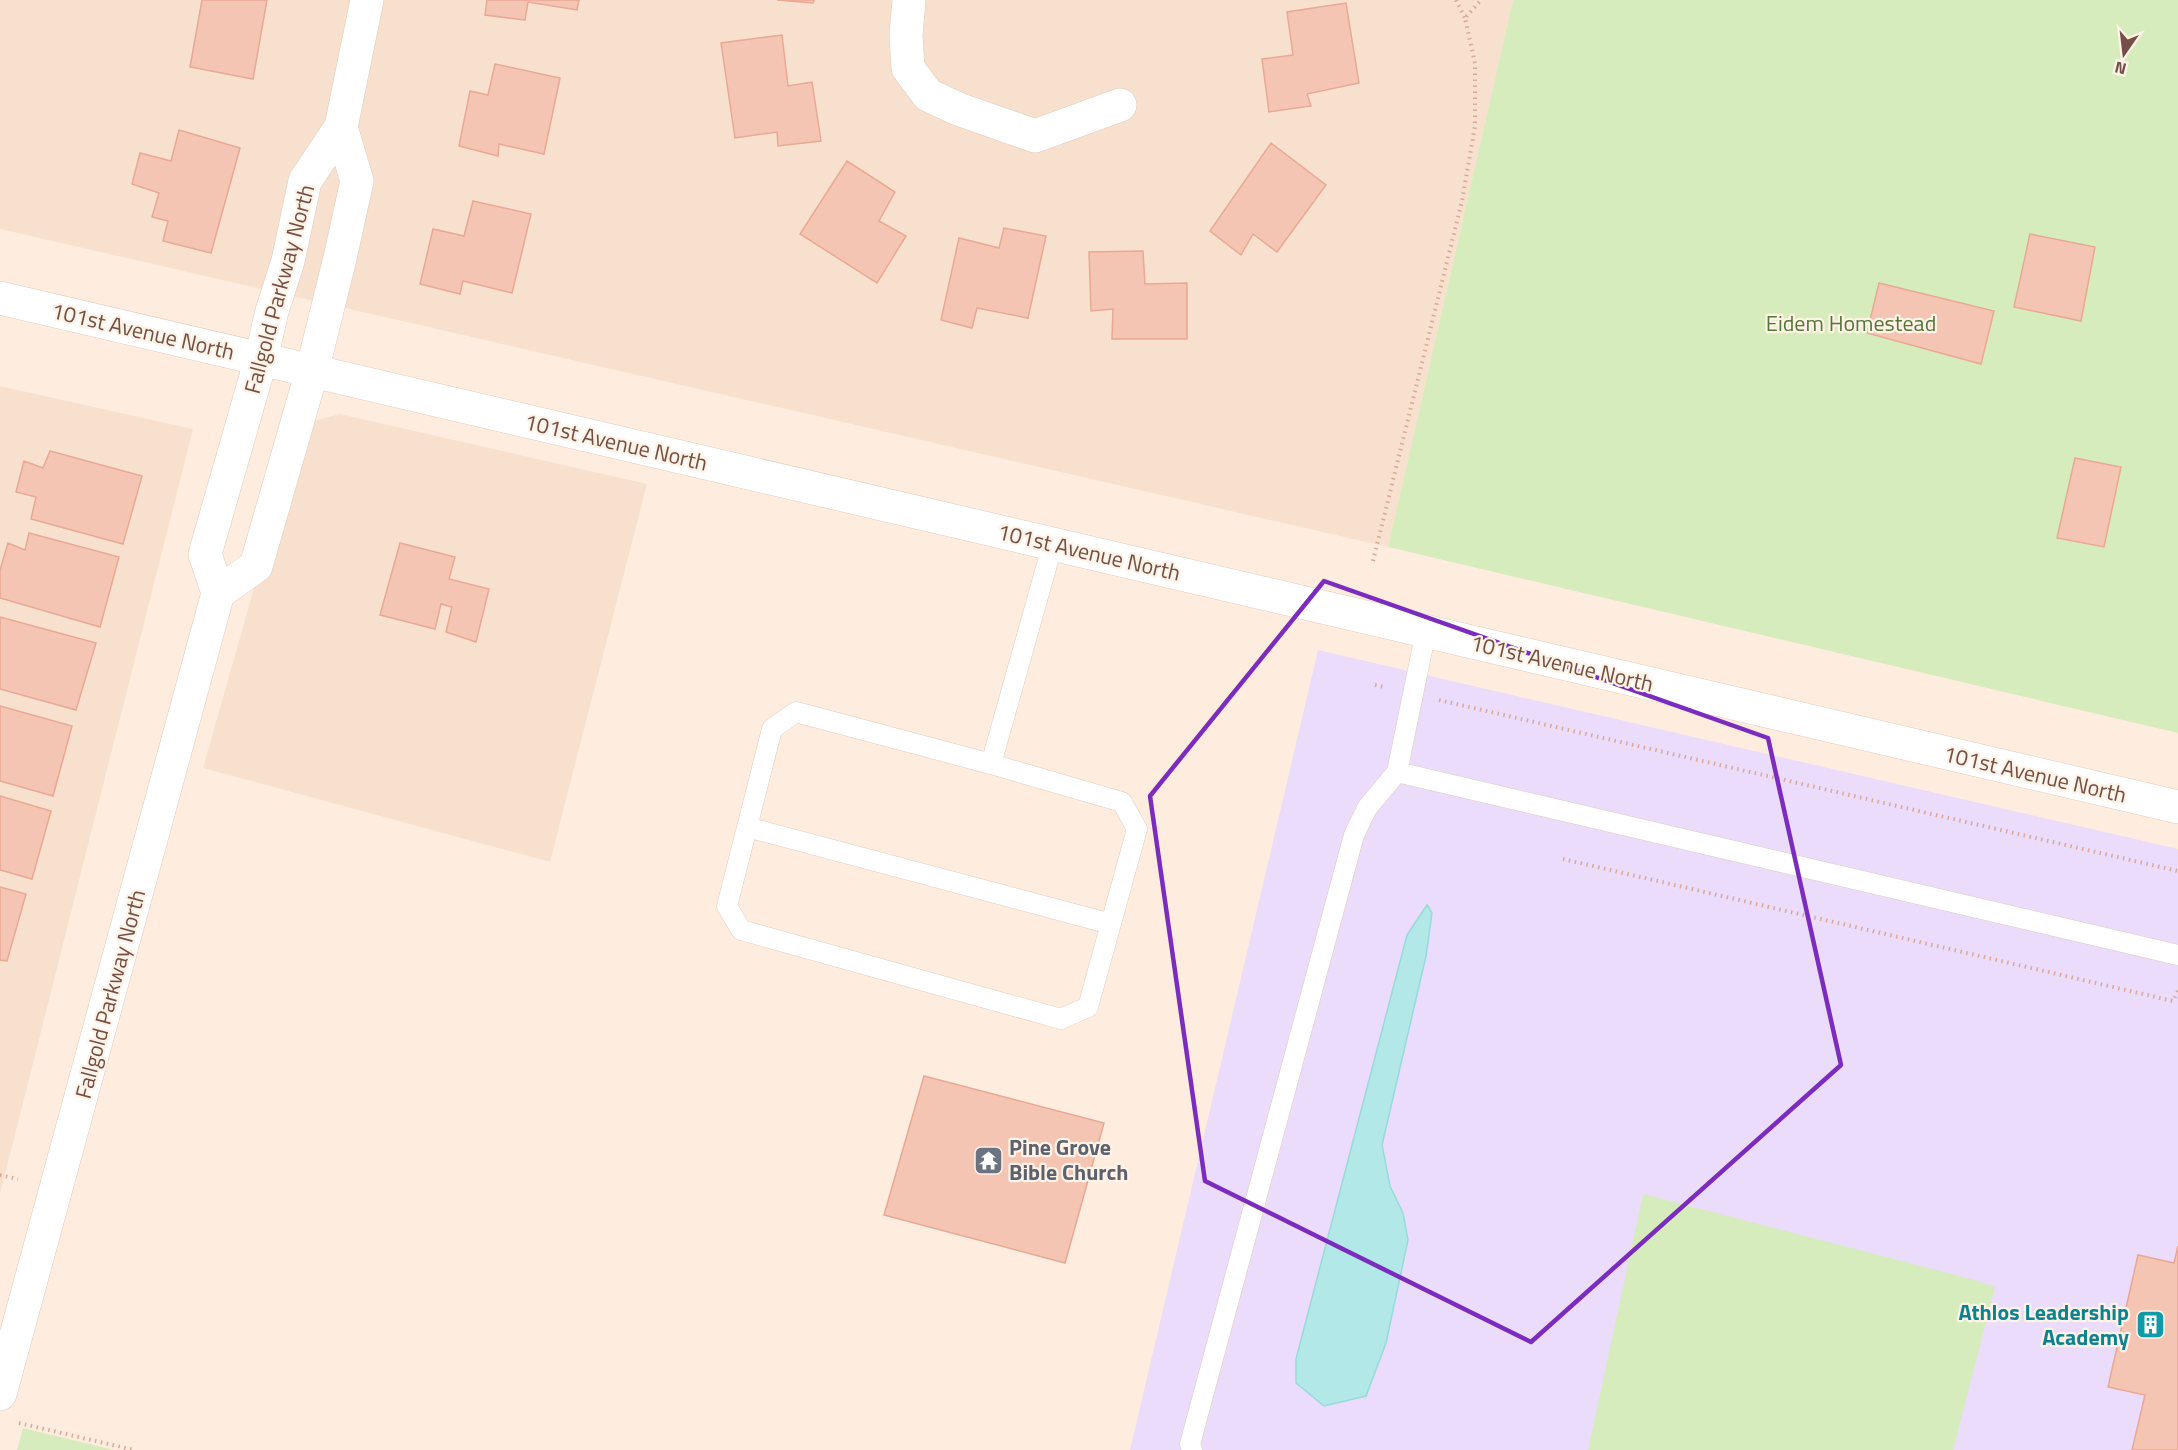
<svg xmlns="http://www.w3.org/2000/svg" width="2178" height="1450" font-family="'Titillium Web',sans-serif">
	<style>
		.residential { fill: #f8e0cf }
		.education { fill: #eadcfa }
		.green { fill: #d6ecbd }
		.water { fill: #b2e8e8; stroke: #98dadb; stroke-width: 1.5 }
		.building { fill: #f5c5b4; stroke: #e9a893; stroke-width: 1.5 }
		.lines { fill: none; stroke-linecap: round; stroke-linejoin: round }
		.service-casing { stroke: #e4cabd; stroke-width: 21 }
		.minor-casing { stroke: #e4cabd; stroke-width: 34 }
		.path { stroke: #daa898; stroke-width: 4; stroke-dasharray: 1.5 4.5; stroke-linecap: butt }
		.service { stroke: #fff; stroke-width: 20 }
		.minor { stroke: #fff; stroke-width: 33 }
		.marked { fill: none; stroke: #7b2cbf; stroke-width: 4.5; stroke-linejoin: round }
		.labels { text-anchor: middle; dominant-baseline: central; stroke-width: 4.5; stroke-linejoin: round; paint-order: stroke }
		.street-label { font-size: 22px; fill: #754f45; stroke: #fff2e6 }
		.park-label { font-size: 22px; fill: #54763a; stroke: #fff2e6 }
		.worship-label { font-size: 22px; font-weight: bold; fill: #5b616d; stroke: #fff2e6; text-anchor: start }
		.culture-label { font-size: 22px; font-weight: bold; fill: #0d838f; stroke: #fff2e6; text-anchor: end }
	</style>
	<rect width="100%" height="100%" fill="#feedde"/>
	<path class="residential" d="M0,0H1513L1388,547L0,229Z
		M0,386L193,429L0,1194Z
		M340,414L647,484L550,862L203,768L296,440L313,421Z"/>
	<path class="education" d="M1318,650L2178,849V1450H1130Z"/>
	<path class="green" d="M1513,0H2178V733L1388,547Z
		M1643,1194L1971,1279L1995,1287L1953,1450H1588Z
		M23,1428L114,1450H17Z"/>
	<path class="water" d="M1427,905L1432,913L1426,956L1382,1145L1390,1186L1403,1213L1408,1240L1386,1343L1366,1396L1324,1406L1296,1383V1359L1407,935Z"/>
	<path class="building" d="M202,0H267L253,79L190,67Z
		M487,0H579L577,10L528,2L525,20L485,15Z
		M777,0H814L813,3Z
		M1346,3L1359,83L1307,94L1311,106L1269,112L1262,59L1293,55L1287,12Z
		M782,35L788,86L812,82L821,141L778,146L777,132L735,138L721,43Z
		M495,64L560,78L544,154L499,144L498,156L459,146L470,91L488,95Z
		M179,130L240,148L211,253L163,241L168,221L152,217L159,193L132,184L140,153L171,161Z
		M1271,143L1326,185L1277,252L1253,234L1241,255L1210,231Z
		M847,161L895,192L879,221L906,236L877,283L800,234Z
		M473,201L531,214L512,293L463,281L460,294L420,284L433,229L464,236Z
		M1004,228L1046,236L1028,318L977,308L972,328L941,320L959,238L999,248Z
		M2030,234L2095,247L2081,321L2014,307Z
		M1143,251L1145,284L1187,283V339H1112L1113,309L1091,311L1089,252Z
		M1879,283L1994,311L1981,364L1867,333Z
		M50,451L142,476L123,544L31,519L36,497L16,492L24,461L43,468Z
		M2075,458L2121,467L2104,547L2057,538Z
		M29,533L119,557L100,627L0,598V570L8,543L25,550Z
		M400,543L455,557L449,579L489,589L476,642L446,632L452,607L441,604L435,629L380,615Z
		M0,617L96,643L76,710L0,689Z
		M0,706L72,726L53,796L0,781Z
		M0,796L51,811L32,879L0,870Z
		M0,887L26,894L7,961L0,960Z
		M924,1076L1104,1123L1065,1263L884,1215Z
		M2178,1246V1450H2132L2145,1395L2108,1387L2138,1255L2174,1263Z"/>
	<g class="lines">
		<defs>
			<path id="service" d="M991,764L1122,802L1137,829L1088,1007L1061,1019L741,930L727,906L772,729L796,712L991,764L1053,543
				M1397,772L2178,955
				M747,827L1111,924
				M1192,1450L1190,1444L1354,835L1367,808L1397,772L1426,631"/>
			<path id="minor" d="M909,0L906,35L908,68L928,95L958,109L1035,136L1120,105
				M0,298L2178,807
				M218,593L256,566L312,371L340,258L357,181L341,127
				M0,1394L218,593L205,554L261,359L272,311L288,261L305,181L341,127L367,0"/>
		</defs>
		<use href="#service" class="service-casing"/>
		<use href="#minor" class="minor-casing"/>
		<path class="path" d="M1456,0L1465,18
			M1373,561L1462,201L1475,126V63L1465,18L1481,0
			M1375,685L1385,687
			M1439,700L2178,871
			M1563,859L2173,1001L2178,991
			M0,1175L18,1179
			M19,1423L134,1450"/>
		<use href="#service" class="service"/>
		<use href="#minor" class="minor"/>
	</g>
	<path class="marked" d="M1324,581L1768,738L1841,1065L1531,1342L1205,1181L1150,796Z"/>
	<defs>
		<symbol id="temple-square" viewBox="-11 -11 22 22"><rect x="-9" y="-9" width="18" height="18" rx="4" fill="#6b7280" stroke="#fff2e6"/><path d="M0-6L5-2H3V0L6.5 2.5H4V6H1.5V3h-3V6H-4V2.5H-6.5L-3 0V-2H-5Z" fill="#fff"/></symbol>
		<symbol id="building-square" viewBox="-11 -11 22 22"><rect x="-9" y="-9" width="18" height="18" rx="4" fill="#0f9aa8" stroke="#fff2e6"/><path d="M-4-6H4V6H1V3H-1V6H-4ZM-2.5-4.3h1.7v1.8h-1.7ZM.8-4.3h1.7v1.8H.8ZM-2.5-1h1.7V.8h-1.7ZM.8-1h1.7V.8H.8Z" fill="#fff"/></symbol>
	</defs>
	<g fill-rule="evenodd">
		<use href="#temple-square" x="972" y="1144" width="33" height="33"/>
		<use href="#building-square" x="2134" y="1308" width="33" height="33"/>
	</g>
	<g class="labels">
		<g class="street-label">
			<text transform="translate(279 289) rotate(-75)">Fallgold Parkway North</text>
			<text transform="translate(143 331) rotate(13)">101st Avenue North</text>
			<text transform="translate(616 442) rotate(13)">101st Avenue North</text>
			<text transform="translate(1089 552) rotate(13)">101st Avenue North</text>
			<text transform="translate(1562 663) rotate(13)">101st Avenue North</text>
			<text transform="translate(2035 774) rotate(13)">101st Avenue North</text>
			<text transform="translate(110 994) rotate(-75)">Fallgold Parkway North</text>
		</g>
		<g class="park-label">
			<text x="1851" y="323">Eidem Homestead</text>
		</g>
		<g class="worship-label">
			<text x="1009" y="1147">Pine Grove<tspan x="1009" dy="25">Bible Church</tspan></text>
		</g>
		<g class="culture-label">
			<text x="2129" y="1312">Athlos Leadership<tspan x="2129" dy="25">Academy</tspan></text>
		</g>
	</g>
	<g transform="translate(2124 54) rotate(194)" stroke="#fff2e6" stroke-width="4.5" paint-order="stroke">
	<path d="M0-4.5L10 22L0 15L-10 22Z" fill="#754f45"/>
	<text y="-9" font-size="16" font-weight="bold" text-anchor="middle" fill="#754f45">N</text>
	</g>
</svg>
